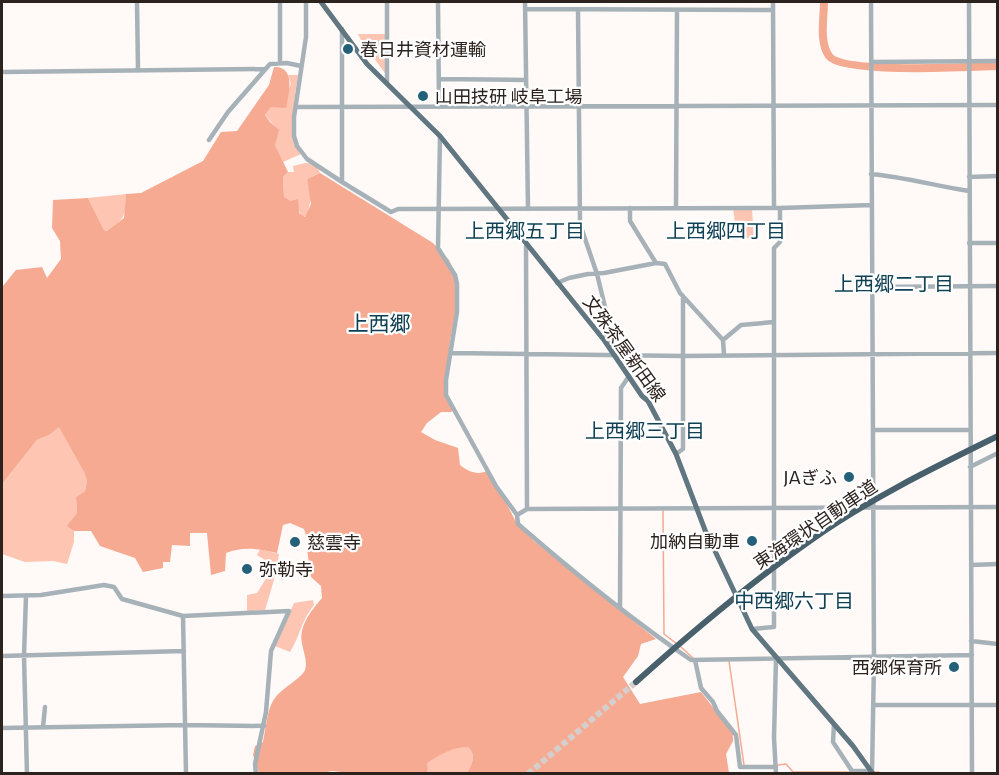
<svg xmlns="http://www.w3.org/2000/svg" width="999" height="775" font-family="Commissioner,'Noto Sans JP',sans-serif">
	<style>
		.green { fill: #fdc5b2 }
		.forest { fill: #f5aa91 }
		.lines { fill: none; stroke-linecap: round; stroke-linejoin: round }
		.stream { stroke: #f4aa90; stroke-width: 1.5 }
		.river { stroke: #f4aa90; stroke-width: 8 }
		.highway-tunnel { stroke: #d5cecc; stroke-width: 6; stroke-dasharray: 6 3; stroke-linecap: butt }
		.minor { stroke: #a6b2b8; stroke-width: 4.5 }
		.major { stroke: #607680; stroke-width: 5 }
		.highway { stroke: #47606c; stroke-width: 6 }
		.poi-dot { fill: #246078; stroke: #fff; stroke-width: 2 }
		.labels { text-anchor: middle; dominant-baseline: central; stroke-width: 4.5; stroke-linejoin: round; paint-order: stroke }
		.poi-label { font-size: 18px; fill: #2c221e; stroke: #fff; text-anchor: start }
		.street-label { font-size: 18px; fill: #2c221e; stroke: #fff }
		.neighbourhood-label { font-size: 20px; fill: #0f4053; stroke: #fff }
		.quarter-label { font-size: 21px; fill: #0f4053; stroke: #fff }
	</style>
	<rect width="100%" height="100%" fill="#fff9f7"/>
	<path class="green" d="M358,34H385V73L362,42Z
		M288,75H298C295,95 287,138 301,154L283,162L275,145L277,129L265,115L271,107L281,106L291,84Z
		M305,163C313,163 317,165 320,173L307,179L311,199L307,215L303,217L291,201L284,197L283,177L288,172H294L293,166Z
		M126,194C125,216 126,218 107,231L104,230L88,198Z
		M733,208L752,209L754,238H737Z
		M59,426L84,472L87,481L85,491L76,497L77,513L68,526L74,531V542L67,564L53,561L25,562L2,554V484L37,440L49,435Z
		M260,549L279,554C276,574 271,591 265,610L247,611V595L257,593L267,577L265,560L257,555Z
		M313,600L314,605C302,619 300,636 290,652L275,646L294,603Z
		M458,747H468C477,756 472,764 467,773L426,774L428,770L426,763L444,752Z"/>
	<path class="forest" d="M274,67C296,66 289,94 286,108L271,107L265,115L270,122L279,130L275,145L288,172L283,177L284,197L291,201L298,199L299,213L305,217L311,204L307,179L320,173L433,243L449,260L457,279L459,292L450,341L446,385L447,392L454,409L451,412H441L427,423L421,432L435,440L458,448L460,465C469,472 478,476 489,470L515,520L534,541L656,639L641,644L638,656L623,677L640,704L701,692L733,733V741L726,754L729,773H467C472,764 477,756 468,747C452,747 441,754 427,763L428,770L426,773L361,774L332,771L317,774L259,773L253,755L255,746L263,742C266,729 267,708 275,698C282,688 302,678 305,670C308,662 303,651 302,643C298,626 312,610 322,598L321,586L311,577L307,549L309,545L304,529L290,523L283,525L277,553C259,549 244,546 226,553L225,571L211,575L207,533H190V546L172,545L170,562H163V568L143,572L135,558L100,546L91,531H74L67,526L77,513L76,497L85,491L87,481L84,472L59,427L49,435L37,440L2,484V285L3,286L16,270L42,267L47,278L61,259L60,241L52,228L53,200L88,198L104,230L107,231L124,218L126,194L141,193L203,161L221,132L237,131L269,85Z"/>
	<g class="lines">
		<path class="stream" d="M663,511L664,634L677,644
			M681,647L693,658
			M729,661L744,765
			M778,765L786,764L793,772H851
			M873,772H879L880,774"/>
		<path class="river" d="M824,2C824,18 819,42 829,56C842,74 971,67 998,66"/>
		<path class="highway-tunnel" d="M528,774L636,682"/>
		<path class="minor" d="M137,2L138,70
			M306,2V37L294,117V136L297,146L307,159L342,182L391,212L398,209L780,208L872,205
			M438,2L439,107
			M525,2L528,209
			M773,2L774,208
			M871,2L874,662L872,773
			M969,2L972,774
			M526,9L773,10
			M578,10L580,224L597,274L605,307L606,333L612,350
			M342,29V182
			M871,62L998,61
			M280,63V2
			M2,72L265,69
			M439,79L526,80
			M387,83V2
			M296,107L998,105
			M440,136L438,248L455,275L457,284V312L446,380V395L496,486L517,515L518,524C573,572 631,619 691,660L972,655
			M209,140L228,112L270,64L287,63L301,66
			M871,174C904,177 936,186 969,191
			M969,177L998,176
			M676,207L677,10
			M630,208V221L656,263
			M969,243H998
			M526,246L527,509
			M557,283L569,278L588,274L604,273L656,263L665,264L680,293L723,340L724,355
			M871,287L998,286
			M723,340L741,325L774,322
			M451,353L683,356L998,353
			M873,430H970
			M676,454L683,449V296
			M970,467L998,453
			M517,515L527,509L998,507
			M971,565L998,564
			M2,596L41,595L104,585L114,587L122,599L183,616L289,611L271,651L266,712L255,764L256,774
			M26,596L24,656L27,774
			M620,608L621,388L629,376
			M183,616L186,774
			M752,629L774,627V248L780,242V208
			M971,641L998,644
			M2,656L184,651
			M776,658L774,738L776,774
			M695,660L701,688L713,702L717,711L736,735L740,767H776
			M873,705H998
			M834,724L833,742L852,771H872
			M43,727L45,707
			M2,728L185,725L264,726"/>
		<path class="major" d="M321,2L367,64L440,136L604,340L642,396L648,401L676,454L705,530L752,629L853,746L873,774"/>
		<path class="highway" d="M636,682C693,631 751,582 814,538C871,498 935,467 998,436"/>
	</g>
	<g class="poi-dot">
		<circle cx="348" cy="49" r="6"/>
		<circle cx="423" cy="96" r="6"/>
		<circle cx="849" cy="477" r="6"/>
		<circle cx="752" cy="541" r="6"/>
		<circle cx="295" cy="542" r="6"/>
		<circle cx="247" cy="569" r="6"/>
		<circle cx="954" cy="667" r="6"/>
	</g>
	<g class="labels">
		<g class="poi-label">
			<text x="360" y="49">春日井資材運輸</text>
			<text x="435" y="96">山田技研 岐阜工場</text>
			<text x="837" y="477" text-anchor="end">JAぎふ</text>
			<text x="740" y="541" text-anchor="end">加納自動車</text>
			<text x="307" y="542">慈雲寺</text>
			<text x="259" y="569">弥勒寺</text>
			<text x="942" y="667" text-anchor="end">西郷保育所</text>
		</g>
		<g class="street-label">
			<text transform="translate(625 348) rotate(54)">文殊茶屋新田線</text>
			<text transform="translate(815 524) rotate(-34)">東海環状自動車道</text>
		</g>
		<g class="neighbourhood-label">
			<text x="525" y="230">上西郷五丁目</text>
			<text x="726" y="230">上西郷四丁目</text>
			<text x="894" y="283">上西郷二丁目</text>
			<text x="645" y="430">上西郷三丁目</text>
			<text x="794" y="600">中西郷六丁目</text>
		</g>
		<g class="quarter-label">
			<text x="379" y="322">上西郷</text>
		</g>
	</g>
	<rect width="999" height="775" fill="none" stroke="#2c221e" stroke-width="6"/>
</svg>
